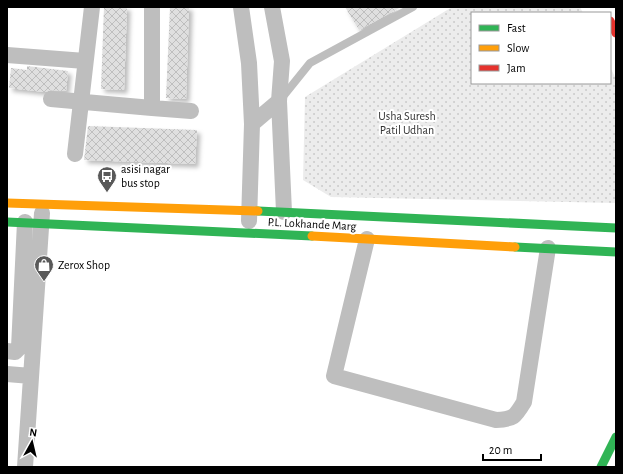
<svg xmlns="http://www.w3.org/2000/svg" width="623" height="474" font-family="'Alegreya Sans',sans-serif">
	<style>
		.grass { fill: url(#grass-dots) }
		.building { fill: url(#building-cross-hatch); filter: url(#shadow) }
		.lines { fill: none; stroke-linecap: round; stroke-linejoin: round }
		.lane { stroke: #bebebe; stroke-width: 8 }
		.street { stroke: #bebebe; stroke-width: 16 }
		.fast { stroke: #30b455; stroke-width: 9 }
		.slow { stroke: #ff9f0a; stroke-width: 9 }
		.jam { stroke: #e5322d; stroke-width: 9 }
		.labels { text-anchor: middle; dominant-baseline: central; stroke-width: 4; stroke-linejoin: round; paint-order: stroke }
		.park-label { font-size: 12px; fill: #333; stroke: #fff }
		.poi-label { font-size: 12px; fill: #000; stroke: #fff; text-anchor: start }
		.street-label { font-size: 12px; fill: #000; stroke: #fff }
	</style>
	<defs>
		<pattern id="grass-dots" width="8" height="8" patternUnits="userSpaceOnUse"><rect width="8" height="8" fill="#ececec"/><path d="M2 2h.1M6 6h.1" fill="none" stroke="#c9c9c9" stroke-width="1.8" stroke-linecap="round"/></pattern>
		<pattern id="building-cross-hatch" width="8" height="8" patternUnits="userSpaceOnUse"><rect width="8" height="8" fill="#dfdfdf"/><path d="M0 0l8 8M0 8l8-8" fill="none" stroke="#bebebe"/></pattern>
		<filter id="shadow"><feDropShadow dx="3.5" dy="3.5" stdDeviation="2" flood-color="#0004"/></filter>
	</defs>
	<rect width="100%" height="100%" fill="#fff"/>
	<path class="grass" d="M452,7H580L583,13H472V83H610V67L616,79V203L331,197L303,180L305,97Z"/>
	<path class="building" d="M104,7H127L124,90L101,89Z
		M170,7H189L186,99L166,98Z
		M345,7H401L359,30Z
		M27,66L68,71L66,91L51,90L45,92L9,88L11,68L27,70Z
		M88,126L197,130L195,164L84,160Z"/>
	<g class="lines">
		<path class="lane" d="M281,99L310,63L413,7"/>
		<path class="street" d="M241,7L249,63L252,124L249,221
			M272,7L282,61L279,101L284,212
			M7,55L85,61
			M51,99L152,108V7
			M152,108L191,111
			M252,124L279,101
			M75,154L92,7
			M367,239L334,376L496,420C514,419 515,417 524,402L548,248
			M7,351L15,352L19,348L25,222
			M7,374L31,376
			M25,467L42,213"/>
		<path class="fast" d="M258,211L616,228
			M7,222L312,236
			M515,247L616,252
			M601,467L616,437"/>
		<path class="slow" d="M7,203L258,211
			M312,236L515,247"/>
		<path class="jam" d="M610,21L616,33"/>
	</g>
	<defs>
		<symbol id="bus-pin" viewBox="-11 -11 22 30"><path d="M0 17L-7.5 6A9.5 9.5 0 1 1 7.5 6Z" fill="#595959" stroke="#fff"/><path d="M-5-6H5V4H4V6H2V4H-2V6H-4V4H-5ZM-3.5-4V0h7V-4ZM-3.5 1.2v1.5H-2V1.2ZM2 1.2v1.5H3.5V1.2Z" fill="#fff"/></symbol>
		<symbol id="shop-pin" viewBox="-11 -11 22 30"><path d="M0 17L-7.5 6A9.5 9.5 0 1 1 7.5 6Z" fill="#595959" stroke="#fff"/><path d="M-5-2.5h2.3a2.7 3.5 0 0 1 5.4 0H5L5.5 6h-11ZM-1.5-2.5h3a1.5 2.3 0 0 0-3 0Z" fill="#fff"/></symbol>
	</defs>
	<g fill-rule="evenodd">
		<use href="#bus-pin" x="96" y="165" width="22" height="30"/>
		<use href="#shop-pin" x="33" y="254" width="22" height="30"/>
	</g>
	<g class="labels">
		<g class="park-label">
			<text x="407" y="116">Usha Suresh<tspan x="407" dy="14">Patil Udhan</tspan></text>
		</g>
		<g class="poi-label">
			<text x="121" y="169">asisi nagar<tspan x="121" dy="14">bus stop</tspan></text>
			<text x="58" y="265">Zerox Shop</text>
		</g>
		<g class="street-label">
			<text transform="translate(312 224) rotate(3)">P.L. Lokhande Marg</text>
		</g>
	</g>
	<rect width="623" height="474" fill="none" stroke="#000000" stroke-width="16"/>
	<rect x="471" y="12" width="140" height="72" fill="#ffffff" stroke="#999999"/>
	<rect x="479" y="25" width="20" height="6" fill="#30b455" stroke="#999999"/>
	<text x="507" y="32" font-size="12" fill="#000000">Fast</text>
	<rect x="479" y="45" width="20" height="6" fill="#ff9f0a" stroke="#999999"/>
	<text x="507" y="52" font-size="12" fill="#000000">Slow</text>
	<rect x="479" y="65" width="20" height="6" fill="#e5322d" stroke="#999999"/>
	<text x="507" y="72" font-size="12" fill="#000000">Jam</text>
	<g transform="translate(32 442) rotate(8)" stroke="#ffffff" stroke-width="3" paint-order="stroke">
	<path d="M0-3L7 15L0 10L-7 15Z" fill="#000000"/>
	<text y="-6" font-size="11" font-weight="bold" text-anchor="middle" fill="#000000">N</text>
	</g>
	<path d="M483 454v6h58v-6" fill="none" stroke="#000000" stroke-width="2"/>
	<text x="489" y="454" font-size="12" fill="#000000" stroke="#ffffff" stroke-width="3" paint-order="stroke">20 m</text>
</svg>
